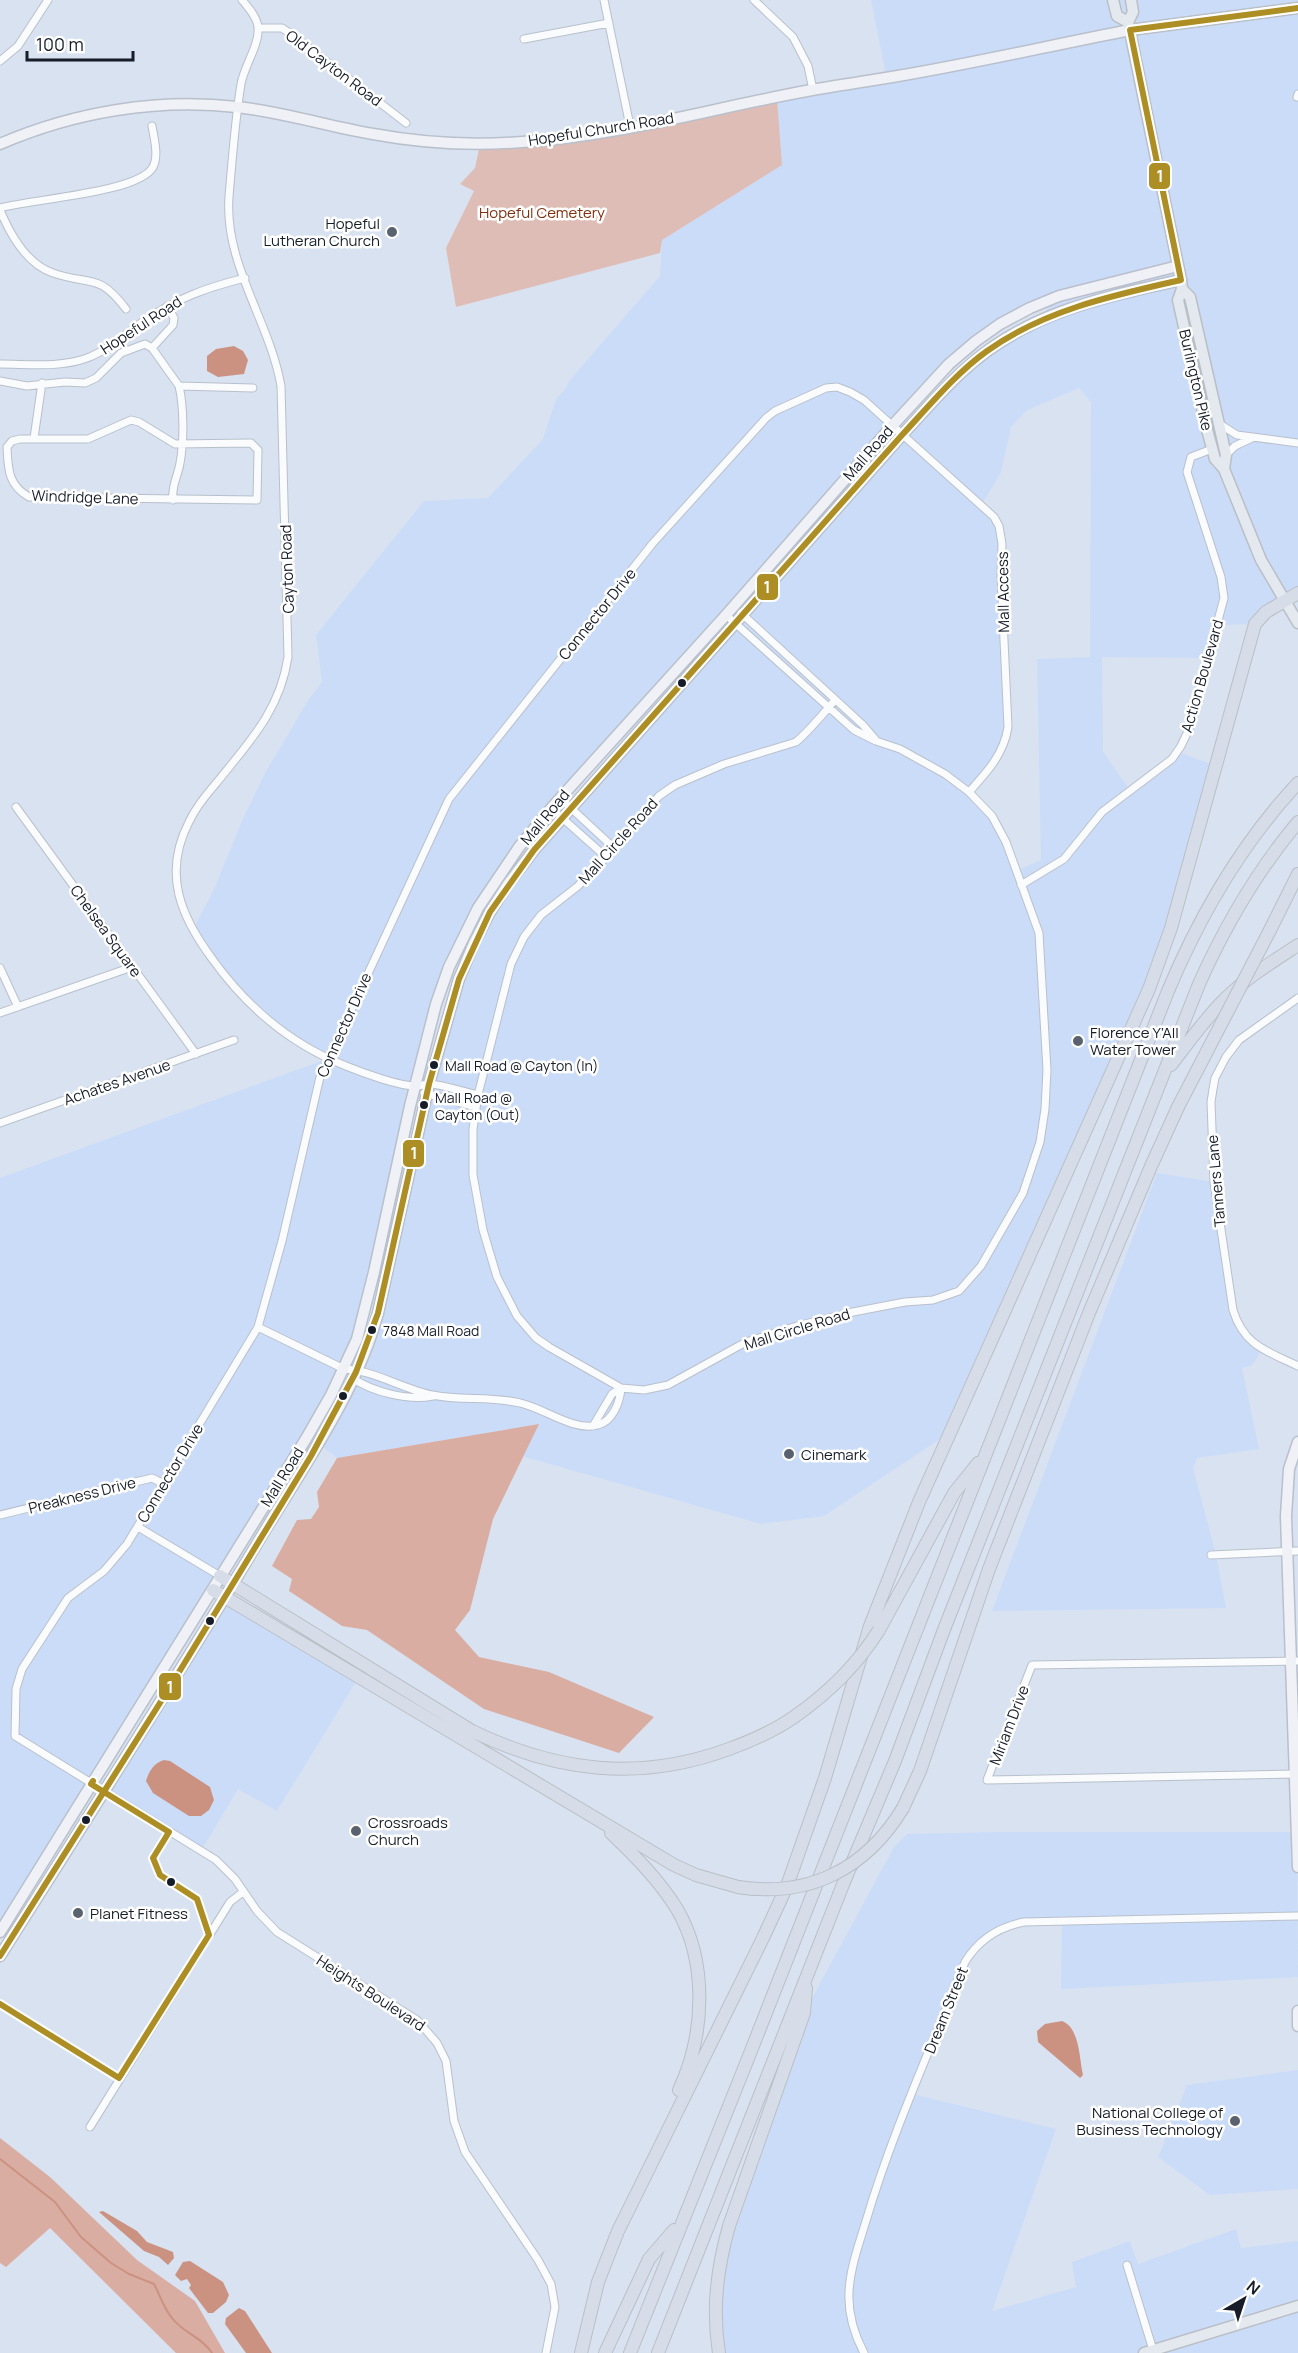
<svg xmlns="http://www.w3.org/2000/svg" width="1298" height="2353" font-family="Manrope,sans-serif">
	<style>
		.built { fill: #cbdcf8; fill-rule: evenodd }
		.green { fill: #debdb6 }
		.forest { fill: #daada2 }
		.water { fill: #cc9281 }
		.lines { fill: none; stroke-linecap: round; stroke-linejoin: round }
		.stream { stroke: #cc9281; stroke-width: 2 }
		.street-casing { stroke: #b9c0cc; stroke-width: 9 }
		.secondary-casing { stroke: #b9c0cc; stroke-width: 13 }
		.primary-casing { stroke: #babfc6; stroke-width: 13 }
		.highway-casing { stroke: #babfc6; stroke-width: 14 }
		.street { stroke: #f9fbfd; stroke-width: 7 }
		.secondary { stroke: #eff1f6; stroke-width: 10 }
		.primary { stroke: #e4e9f0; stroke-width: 10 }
		.highway { stroke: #d6dde8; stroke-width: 12 }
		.highway-bridge-casing { stroke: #babfc6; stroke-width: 14; stroke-linecap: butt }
		.highway-bridge { stroke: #d6dde8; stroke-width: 12 }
		.bus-1-casing { stroke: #fff; stroke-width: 10 }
		.bus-1 { stroke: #ac8e25; stroke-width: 6 }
		.poi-dot { fill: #5a626f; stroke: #fff; stroke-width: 2 }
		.bus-dot { fill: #161d29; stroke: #fff; stroke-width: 2 }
		.labels { text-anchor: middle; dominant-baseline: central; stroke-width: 5; stroke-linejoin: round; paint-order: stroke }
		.bus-label { font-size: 14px; fill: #161d29; stroke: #fff; text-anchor: start }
		.street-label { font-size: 15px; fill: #161d29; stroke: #fff }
		.park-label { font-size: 15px; fill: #80300f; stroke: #fff }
		.poi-label { font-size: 15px; fill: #161d29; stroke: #fff; text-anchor: start }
		.line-badge { stroke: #fff; stroke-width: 2 }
		.badge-label { font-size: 16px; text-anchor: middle; font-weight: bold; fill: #fff }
	</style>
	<rect width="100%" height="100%" fill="#d9e2f0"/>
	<path class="built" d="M871,0H1298V593L1255,624L1218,625L1208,658L1102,657L1103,752L1130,790L1178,752L1216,766L1171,928L952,1431L824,1516L761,1524L522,1456L539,1424L337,1458L318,1443L371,1337L459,979L508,884L963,371L1050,314L1043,303L976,341L559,800L486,895L433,1017L344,1369L0,1932V1178L327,1059L251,1006L195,936L197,929L195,926L215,887L242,821L264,775L309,699L322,682L316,635L424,501L488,498L543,439L556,399L567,387L569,381L660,276L662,240L782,165L777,98L884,79L885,70ZM1079,388L1091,402L1090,657L1037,659L1041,860L1016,871L992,816L969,792L1007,738L999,526L982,504L1001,472L1011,427L1027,410Z
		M1157,1173L1214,1182L1238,1324L1262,1349L1255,1361L1250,1366L1242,1368L1259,1449L1197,1458L1193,1468L1216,1555L1226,1608L992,1611Z
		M224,1598L359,1677L277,1811L238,1789L201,1851L103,1792Z
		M1001,1832H1297L1298,1977L1061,1989L1062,1921L1009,1926L970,1954L913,2094L1056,2129L992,2311L1076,2287L1072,2262L1130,2241L1138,2264L1236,2229L1241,2248L1298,2241V2353H719L720,2261L804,2013L894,1847L907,1834Z
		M1298,2070V2189L1210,2195L1158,2157L1187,2085Z"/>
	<path class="green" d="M777,98L782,165L662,240L660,253L456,307L446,248L474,191L460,184L475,168L480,144L522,142Z"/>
	<path class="forest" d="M539,1424L493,1519L470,1610L455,1630L479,1657L549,1672L654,1717L619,1753L484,1709L367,1630L342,1626L289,1591L292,1579L272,1566L297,1520L311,1519L319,1507L317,1492L337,1458Z
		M0,2138L50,2177L137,2260L195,2301L225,2353H176L50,2228L6,2267L0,2263Z"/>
	<path class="water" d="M234,346L243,351L248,360L244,374L218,377L207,371V356L216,349Z
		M164,1760L170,1761L210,1787L214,1800L209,1810L201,1816H189L153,1793L146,1781C149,1771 154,1763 164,1760Z
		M1062,2021C1080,2028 1079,2058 1083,2075L1080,2078L1038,2042L1037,2031L1045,2024Z
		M103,2211L137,2231L147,2242L173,2252L174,2258L168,2265L159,2257L144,2251L99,2212Z
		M190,2261L223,2282L229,2295L226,2302L213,2313H208L189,2288L191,2285L187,2279L181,2281L175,2275L183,2262Z
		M239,2308L245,2311L272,2353H246L225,2324L226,2318Z"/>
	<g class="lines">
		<path class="stream" d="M0,2159L55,2202L81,2237L111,2263L129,2274L154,2284C160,2295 164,2309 172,2318C183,2333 202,2337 212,2353"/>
		<defs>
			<path id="street" d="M242,0C248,7 257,17 258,27C260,44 244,66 241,84C235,121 232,160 229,197C224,264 270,322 281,386L288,657C280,710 250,741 218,781C207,794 196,807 189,822C162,874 181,917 213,960C247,1007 292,1045 346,1066C363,1073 399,1086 416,1086C421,1086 425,1084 430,1084C445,1085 463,1092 478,1095
				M604,0L630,126
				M754,0L793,37L808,66L813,90
				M258,28H282L291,34L406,123
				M524,39L609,23
				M0,61L18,46L48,0
				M1297,97L1298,94
				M0,208C31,199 139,193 153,167C159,156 154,138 152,126
				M0,210C10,234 26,264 53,273C91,286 98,272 126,309
				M152,348L173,325L174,318L167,306
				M0,364C28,364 60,368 87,358C108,350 125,334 144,321C178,298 205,288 245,278
				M0,381L27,386L65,382L85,383L96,378L121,353L145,344L152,348L179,386L253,388
				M131,420L139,422L175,444L251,443L258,450L257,500L29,497C8,485 8,469 7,447L12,441L20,439H88Z
				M1218,423L1237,435L1298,443
				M34,438L42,383
				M1226,455L1235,446L1252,438
				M173,500C171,486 178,476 180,463C184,442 184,407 179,386
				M741,613L863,725L875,739
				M726,615L854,730L876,741L900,749L945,774L969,792L992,816L1006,842L1039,933L1047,1070L1045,1109L1040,1142L1023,1193L981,1266L959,1291L933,1300L905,1302L853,1312L797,1326L746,1342L668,1385L644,1390L621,1388L549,1347L536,1338L517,1316L497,1277L483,1230L473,1175V1129L478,1095L511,964L524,937L541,915L578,886L606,857L659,796L675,785L724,764L796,742C810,730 823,714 835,700
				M560,798L614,848
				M16,807L196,1054
				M551,808L606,857
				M1021,885L1064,859L1102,812L1172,759L1181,746L1189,729L1224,598L1221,577L1187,472L1191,457L1212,449
				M0,968L18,1007
				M1298,998L1239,1040L1226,1057L1215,1078L1213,1089L1211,1102L1214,1182L1233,1310C1244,1346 1267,1351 1298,1366
				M0,1013L132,967
				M424,1093L476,1107
				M0,1123L234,1040
				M258,1327L344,1369
				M344,1369C373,1370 403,1389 432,1395C461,1401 491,1396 520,1403C544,1408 574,1432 598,1425C613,1421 620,1402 621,1388
				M352,1378C373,1392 408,1401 433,1396
				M593,1426L612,1394L621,1388
				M0,1515L152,1478L164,1484
				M138,1527L220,1576
				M1211,1555L1298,1551
				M1295,1774L987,1780L1032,1665L1298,1661
				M0,2004L119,2078
				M90,2127L230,1902L243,1892
				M1127,2265L1153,2350
				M546,2353L555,2307L551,2284L538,2260L465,2152L454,2121L446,2061L437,2043L417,2020L277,1932L257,1911L235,1879L216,1860L15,1736L16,1689L22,1669L68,1598L104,1571L127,1544L258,1327L282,1241L320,1077L449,799L653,543L766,418L775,411L826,388L837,387L850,392L864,400L994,517L999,526L1002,544L1001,575L1008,727C1004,754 987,772 969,792
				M864,2353C854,2334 848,2313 849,2292C850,2268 859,2244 866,2221C892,2133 931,2048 965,1962C979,1939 998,1927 1024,1922L1298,1916"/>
			<path id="secondary" d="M0,144C74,112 157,98 237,107C283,112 327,126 373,134C422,143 472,146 522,142C620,136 716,107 812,90C840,85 869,81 898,76C975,63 1053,45 1130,30
				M1298,1442L1289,1469L1286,1516L1298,1867
				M0,1932L307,1437L331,1395L357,1339L374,1272L410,1106L436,1004L449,967L478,908L519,847L554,805L726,615L892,426L949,364L976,341L1000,324L1030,308L1059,296L1178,266
				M0,1956C88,1817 177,1678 261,1537C304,1465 356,1394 378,1313L429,1084L459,979L474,943L490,912L508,884L534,850L902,435C922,414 941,391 963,371C1025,313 1100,298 1181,280
				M1298,2011V2026"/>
			<path id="primary" d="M1113,0L1117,16L1128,22
				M1131,0L1133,12L1128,22L1181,280L1182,289L1178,300L1206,426L1215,459L1224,469L1261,560L1298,623
				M1130,30L1298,8
				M1182,289L1190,297L1226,455L1224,469
				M1144,2353L1298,2306"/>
			<path id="highway" d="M1269,932L1298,874
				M1171,1065C1188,1043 1204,1020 1224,1000C1246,978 1272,962 1298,945
				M220,1576L472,1731C557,1772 639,1782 729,1749C751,1741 774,1731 794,1717
				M213,1590L674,1865L696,1875L738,1887
				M879,1630L954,1493L978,1463
				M903,1808L920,1771L989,1569L1089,1313L1152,1164L1178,1107
				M611,1833C635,1856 659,1880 677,1909C708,1962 705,2035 679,2090
				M581,2353L598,2282L618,2231L763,1938L787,1886L825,1778L870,1626L919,1502L1149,989L1171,928L1255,624L1266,612L1298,593
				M605,2353L649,2259L674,2230
				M630,2353L749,2056L1168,991C1200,915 1241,844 1298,783
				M658,2353L844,1882L895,1761L945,1627L1199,984C1225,926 1257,871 1298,822
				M719,2353C712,2309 717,2269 729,2226L804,2013L806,1988"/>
		</defs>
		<use href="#street" class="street-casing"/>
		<use href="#secondary" class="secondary-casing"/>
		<use href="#primary" class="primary-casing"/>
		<use href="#highway" class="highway-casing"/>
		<use href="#street" class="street"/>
		<use href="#secondary" class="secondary"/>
		<use href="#primary" class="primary"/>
		<use href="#highway" class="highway"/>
		<defs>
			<path id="highway-bridge" d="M1178,1107L1269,932
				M794,1717C827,1694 857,1665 879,1630
				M738,1887C809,1898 866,1869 903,1808"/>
		</defs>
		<use href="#highway-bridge" class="highway-bridge-casing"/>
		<use href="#highway-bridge" class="highway-bridge"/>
		<defs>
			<path id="bus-1" d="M0,1956L165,1695L311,1456L356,1372L378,1313L429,1084L459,979L490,912L534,850L902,435C929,406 955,374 987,351C1044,310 1114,295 1181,280L1130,30L1298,8
				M0,2004L119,2078L209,1935L197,1899L160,1875L153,1858L169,1832L91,1784L93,1781"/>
		</defs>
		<use href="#bus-1" class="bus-1-casing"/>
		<use href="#bus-1" class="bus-1"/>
	</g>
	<g class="poi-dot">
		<circle cx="392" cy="232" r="6"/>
		<circle cx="1078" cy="1041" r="6"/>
		<circle cx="789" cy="1454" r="6"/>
		<circle cx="356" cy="1831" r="6"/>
		<circle cx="78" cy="1913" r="6"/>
		<circle cx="1235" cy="2121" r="6"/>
	</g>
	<g class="bus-dot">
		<circle cx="682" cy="683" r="5"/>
		<circle cx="434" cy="1065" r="5"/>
		<circle cx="424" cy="1105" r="5"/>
		<circle cx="372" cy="1330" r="5"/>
		<circle cx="343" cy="1396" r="5"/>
		<circle cx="210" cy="1621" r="5"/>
		<circle cx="86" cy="1820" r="5"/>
		<circle cx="171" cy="1882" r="5"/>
	</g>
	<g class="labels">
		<g class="bus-label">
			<text x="445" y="1065">Mall Road @ Cayton (In)</text>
			<text x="435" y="1097">Mall Road @<tspan x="435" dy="17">Cayton (Out)</tspan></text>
			<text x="383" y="1330">7848 Mall Road</text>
		</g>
		<g class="street-label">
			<text transform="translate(334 68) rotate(37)">Old Cayton Road</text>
			<text transform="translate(601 129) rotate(-9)">Hopeful Church Road</text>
			<text transform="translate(141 325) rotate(-33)">Hopeful Road</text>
			<text transform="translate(1196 380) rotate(77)">Burlington Pike</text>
			<text transform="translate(868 453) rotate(-49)">Mall Road</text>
			<text transform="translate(85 497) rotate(2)">Windridge Lane</text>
			<text transform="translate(287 569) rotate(-92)">Cayton Road</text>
			<text transform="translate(1003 592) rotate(-91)">Mall Access</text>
			<text transform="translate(597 614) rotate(-51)">Connector Drive</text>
			<text transform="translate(1202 676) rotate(-74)">Action Boulevard</text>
			<text transform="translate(545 817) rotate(-50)">Mall Road</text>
			<text transform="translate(618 841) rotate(-48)">Mall Circle Road</text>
			<text transform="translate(106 931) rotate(54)">Chelsea Square</text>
			<text transform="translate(344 1025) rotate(-66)">Connector Drive</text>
			<text transform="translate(117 1082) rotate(-19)">Achates Avenue</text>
			<text transform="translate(1216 1181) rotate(-95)">Tanners Lane</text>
			<text transform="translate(797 1329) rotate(-17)">Mall Circle Road</text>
			<text transform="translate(170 1473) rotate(-59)">Connector Drive</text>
			<text transform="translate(282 1477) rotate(-58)">Mall Road</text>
			<text transform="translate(82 1495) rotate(-14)">Preakness Drive</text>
			<text transform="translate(1009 1725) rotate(-69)">Miriam Drive</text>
			<text transform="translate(371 1993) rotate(33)">Heights Boulevard</text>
			<text transform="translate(946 2010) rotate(-68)">Dream Street</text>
		</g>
		<g class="park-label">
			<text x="542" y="212">Hopeful Cemetery</text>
		</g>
		<g class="poi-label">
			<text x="380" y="223" text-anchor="end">Hopeful<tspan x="380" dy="17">Lutheran Church</tspan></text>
			<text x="1090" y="1032">Florence Y’All<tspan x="1090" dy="17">Water Tower</tspan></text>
			<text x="801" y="1454">Cinemark</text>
			<text x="368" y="1822">Crossroads<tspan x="368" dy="17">Church</tspan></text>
			<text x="90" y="1913">Planet Fitness</text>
			<text x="1223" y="2112" text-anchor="end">National College of<tspan x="1223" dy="17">Business Technology</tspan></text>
		</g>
	</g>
	<g class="line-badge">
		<rect x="1148" y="162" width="23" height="28" rx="6" fill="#ac8e25"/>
		<rect x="756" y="573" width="23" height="28" rx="6" fill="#ac8e25"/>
		<rect x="402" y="1139" width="23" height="29" rx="6" fill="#ac8e25"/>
		<rect x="158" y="1672" width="24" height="29" rx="6" fill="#ac8e25"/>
	</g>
	<g class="badge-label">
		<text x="1160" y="182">1</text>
		<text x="767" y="593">1</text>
		<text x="414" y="1159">1</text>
		<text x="170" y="1693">1</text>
	</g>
	<g transform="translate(1244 2299) rotate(39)" stroke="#ffffff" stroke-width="4.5" paint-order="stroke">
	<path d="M0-4.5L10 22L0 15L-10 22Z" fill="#161d29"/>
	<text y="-9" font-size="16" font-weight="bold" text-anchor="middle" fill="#161d29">N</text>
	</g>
	<path d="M27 51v9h106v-9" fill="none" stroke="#161d29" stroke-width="3"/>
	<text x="36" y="51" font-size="18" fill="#161d29" stroke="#ffffff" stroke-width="4.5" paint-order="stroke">100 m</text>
</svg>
